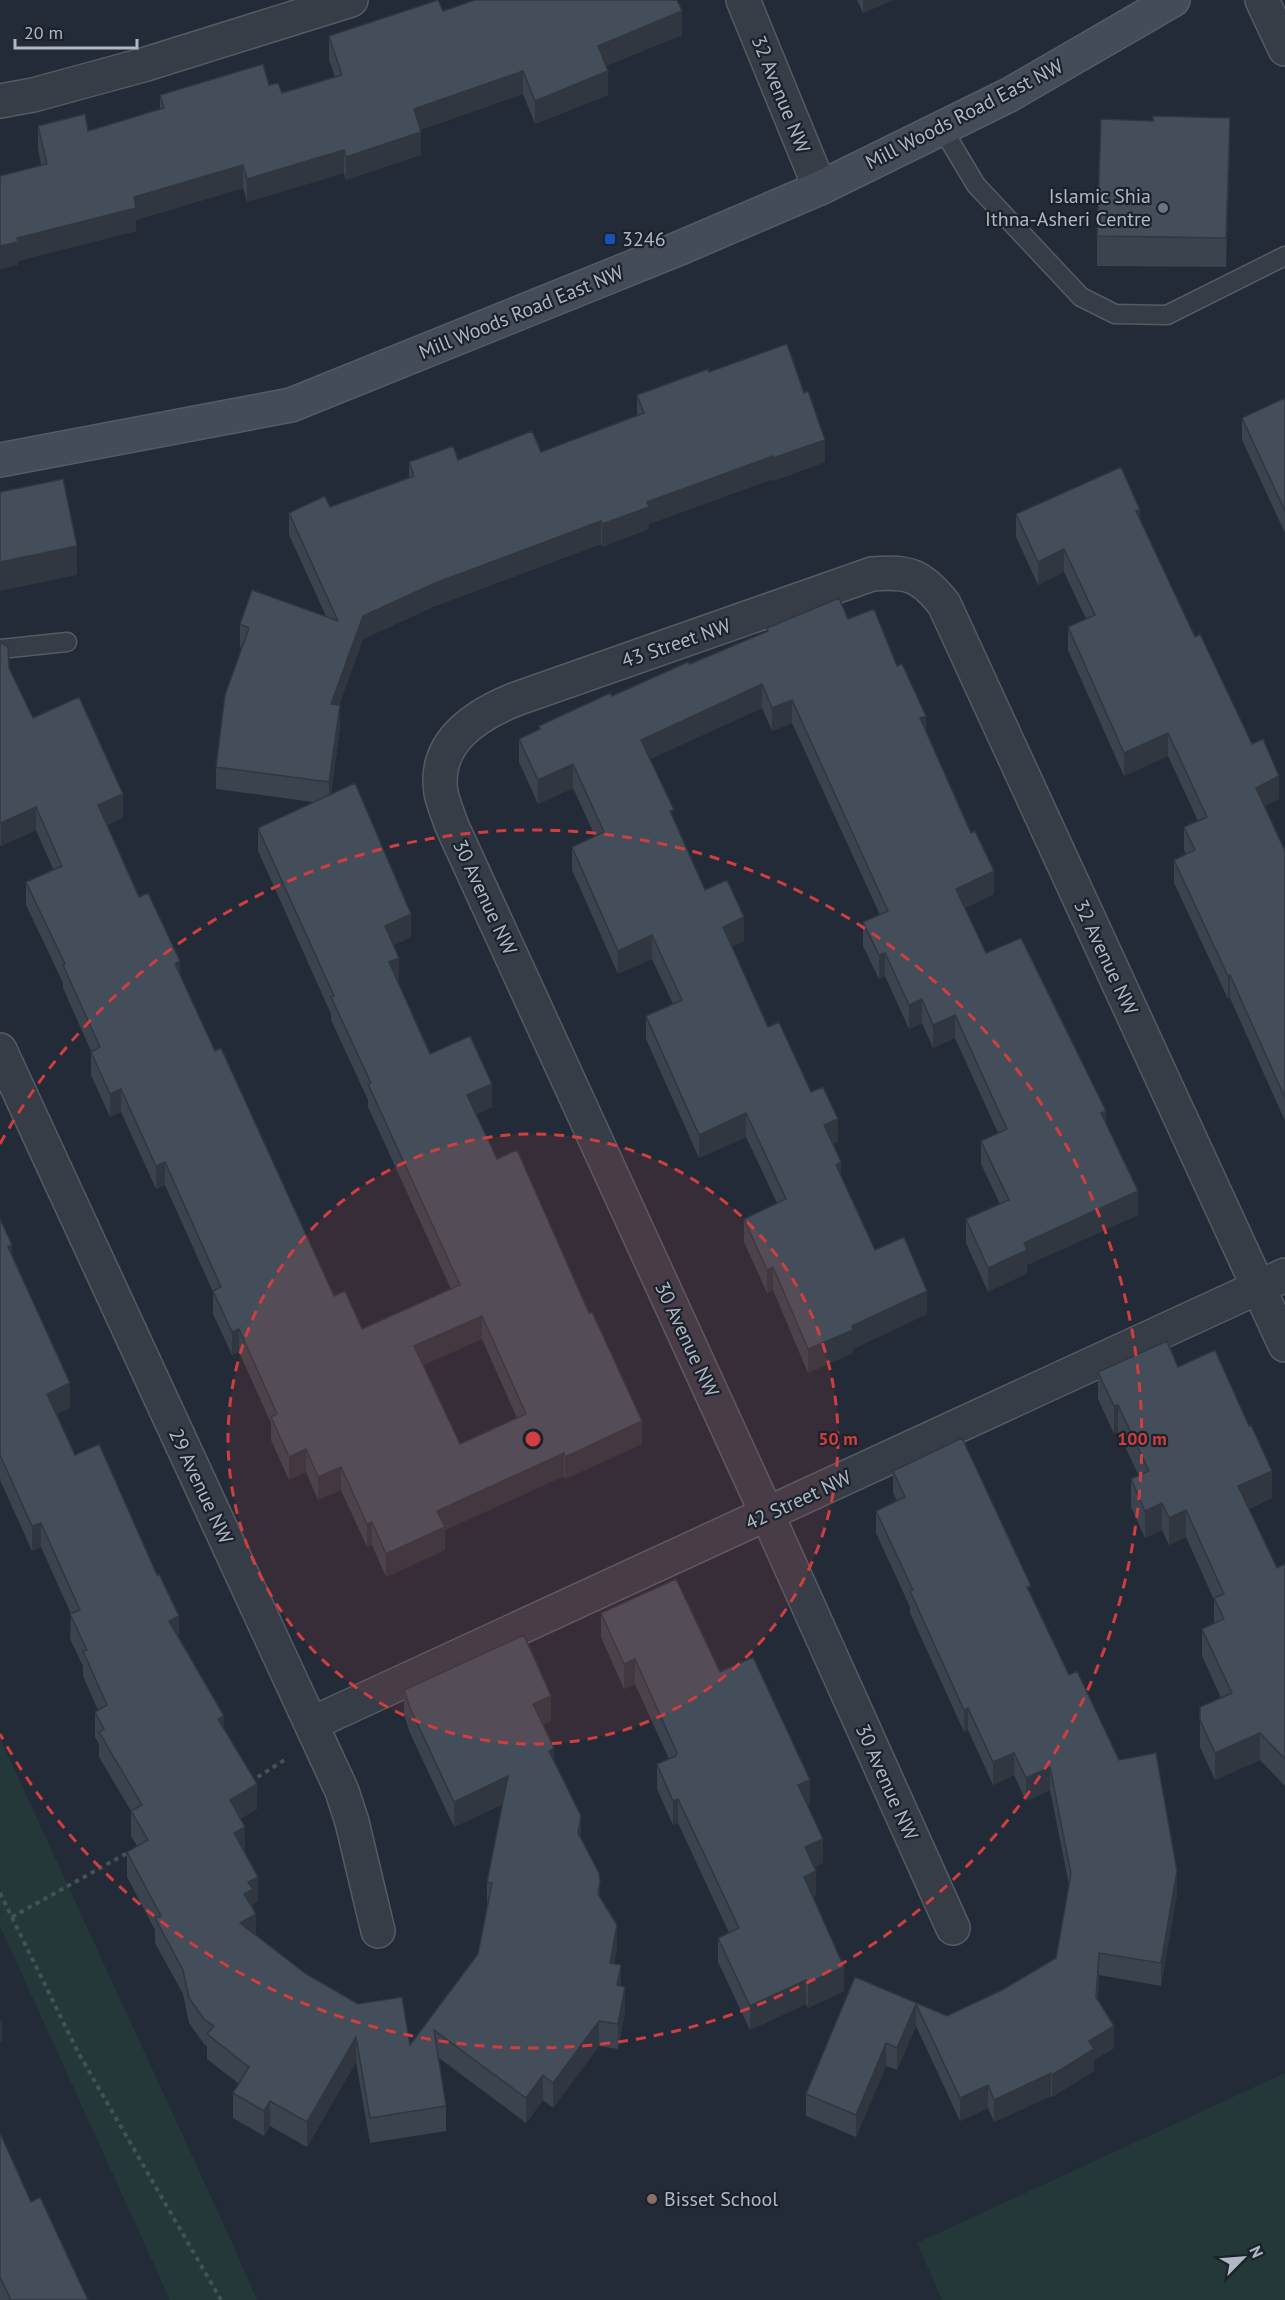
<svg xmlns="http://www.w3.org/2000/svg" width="1285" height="2300" font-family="'PT Sans',sans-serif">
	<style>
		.park { fill: #253839 }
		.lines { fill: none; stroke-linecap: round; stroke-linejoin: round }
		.lane-casing { stroke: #535b65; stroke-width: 21 }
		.street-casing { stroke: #535b65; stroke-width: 36 }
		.secondary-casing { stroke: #535b65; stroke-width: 36 }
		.path { stroke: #425355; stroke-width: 4; stroke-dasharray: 4.5 4.5; stroke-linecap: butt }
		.lane { stroke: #363d47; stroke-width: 18 }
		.street { stroke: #363d47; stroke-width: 33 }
		.secondary { stroke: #444c5a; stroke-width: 33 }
		.wall { fill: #3a434e; fill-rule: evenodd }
		.shaded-wall { fill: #303740 }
		.building { fill: #444e5b; stroke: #303740; stroke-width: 1.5; fill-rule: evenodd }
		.ring { fill: none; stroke: #d03e3f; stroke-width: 3; stroke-dasharray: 10 8 }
		.worship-dot { fill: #6b7280; stroke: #1b222c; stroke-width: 2 }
		.transit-dot { fill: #1a4fb4; stroke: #1b222c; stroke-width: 2 }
		.education-dot { fill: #8d6e63; stroke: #1b222c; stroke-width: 2 }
		.labels { text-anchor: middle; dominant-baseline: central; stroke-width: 4.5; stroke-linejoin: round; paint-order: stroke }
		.street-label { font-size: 20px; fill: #b0b8c4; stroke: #1b222c }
		.poi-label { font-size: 20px; fill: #b0b8c4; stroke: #1b222c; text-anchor: start }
		.centre { fill: #d03e3f; stroke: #1b222c; stroke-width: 3 }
		.ring-label { font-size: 18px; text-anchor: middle; font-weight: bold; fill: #d03e3f; stroke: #1b222c; stroke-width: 4.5; stroke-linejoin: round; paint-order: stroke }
	</style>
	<rect width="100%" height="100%" fill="#222b37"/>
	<path class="park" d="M0,1738L229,2236L257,2300H170L0,1926Z
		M1285,2073V2300H942L917,2243Z"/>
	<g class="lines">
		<defs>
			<path id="lane" d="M942,128L976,185L1081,297L1115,314L1167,315L1285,256
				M0,649L67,642"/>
			<path id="street" d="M743,0L820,188
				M1262,0L1285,49
				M0,101L33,95L143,65L351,0
				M0,1050L342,1791L352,1822L378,1931
				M311,1724L1285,1275
				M953,1928L767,1514L451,824C448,814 443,803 441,793C433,742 476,715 516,699L872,574C909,571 921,575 944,604L1285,1345"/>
			<path id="secondary" d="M0,460L291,405L680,248L820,188L1009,95L1173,0"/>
		</defs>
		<use href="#lane" class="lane-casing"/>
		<use href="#street" class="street-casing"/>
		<use href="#secondary" class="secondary-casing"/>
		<path class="path" d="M250,1782L286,1759
			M0,1893L79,2054L221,2300
			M12,1917L129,1852"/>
		<use href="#lane" class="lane"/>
		<use href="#street" class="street"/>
		<use href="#secondary" class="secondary"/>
	</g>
	<path class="wall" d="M857,0H893L863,13Z
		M443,11L682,35L606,66L608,95L535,124L523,94L420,130L421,155L346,180L344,173L247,202L243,188L136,220V231L18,261V265L0,269L41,165L38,149V126L88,131L160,109V95L269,85L282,93L335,77L329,60V36Z
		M1230,147L1226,267L1097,266V236Z
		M709,372L825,462L773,481V479L649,524V529L602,547L601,544L435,606L363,639L339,705L340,728L331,794L411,937L394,945L399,981L397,982L430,1054L492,1107L476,1114L497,1159L642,1444L565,1479L564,1476L445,1530V1550L386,1577L372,1545L367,1547L341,1490L318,1500L306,1472L289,1480L271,1440V1423L239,1352L232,1355L213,1314V1292L165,1185L156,1189L121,1112L110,1117L91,1075V1051L63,988V983L26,905V882L53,869L36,830L1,846L0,845V642L9,668L33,718L123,817L107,825L139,897L180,974L215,1051L334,1296L362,1329L451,1289L368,1107V1100L331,1020V1014L258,851V828L313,802L216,789V767L242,648L240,647V624L326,616L289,535V513L330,507L409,478V462L458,460L541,452L637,415V395ZM482,1339L517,1418L460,1444L423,1365Z
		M1285,398V533L1242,440V418Z
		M1016,514L1140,519L1195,637L1252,744L1279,799L1264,806L1285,851V1121L1230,998L1228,999L1174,883V860L1186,854L1184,850V827L1198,821L1168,756L1124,776L1068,650V627L1086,619L1064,572L1038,585L1016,537Z
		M848,619L897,666L994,894L965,908L986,953L1106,1122L1138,1215L1027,1265V1273L988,1292L966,1243V1219L1000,1204L981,1164V1141L998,1133L955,1038L933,1048L922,1023L909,1029L885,976L879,979L863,946V922L880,915L792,723L772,731L762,708L650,759L674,819L705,890L744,941L732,946L768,1027L811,1092L838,1142L833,1144L841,1177L875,1250L927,1314L853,1349V1353L808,1373L773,1290L767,1293L744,1242V1219L777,1203L746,1137L699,1158L646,1039V1016L673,1004L652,959L618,974L572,870V847L595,836L573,788L538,804L519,762V739L539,730V726L690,664L767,631V628Z
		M0,1219L12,1257L70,1408L57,1414L75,1455L179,1638L224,1730L257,1809L240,1819L245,1852L258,1901L253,1904L256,1935L306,1974L410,2045L478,1954L487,1907V1882L503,1804L454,1827L410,1733L404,1715V1690L551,1721L543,1725L617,1950L614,1963L621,1986L625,2012L618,2049L599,2046L553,2108L543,2100L526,2123L439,2058L446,2106V2131L370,2143L356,2062L307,2147L270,2126L264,2136L233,2118V2093L239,2084L207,2059V2046L204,2044L189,2023L183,1994L155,1943V1930L127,1877V1852L137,1846L131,1836V1811L99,1757V1744L95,1737V1712L98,1710L83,1676V1666L70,1639L71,1614L41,1547L32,1551L0,1480Z
		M1178,1367L1272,1498L1249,1509L1277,1568L1285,1564V1786L1260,1760L1215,1780L1200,1747V1707L1221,1698L1202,1656V1629L1214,1623V1600L1186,1537L1169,1545L1162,1530L1145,1538L1131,1507V1479L1139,1476L1118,1432L1114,1434L1098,1399V1372Z
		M893,1471L1031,1594L1069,1675L1177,1894L1161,1986L1099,1975L1098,1999L1114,2048L1094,2060V2071L1052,2097L1051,2096L994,2122L988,2108L960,2121L916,2026L897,2070L886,2066L856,2137L806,2116V2094L855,1977L947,2016L1004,1989L1056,1958L1069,1885L1050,1790L1026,1801L1014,1775L993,1785L968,1730L964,1732L910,1613V1607L876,1533V1511L897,1501L893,1493Z
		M601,1613L720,1672L810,1804L807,1805L823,1863L814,1867L816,1895L813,1897L844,1991L808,2008L806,2004L750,2030L718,1962V1938L729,1933L678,1823L673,1825L657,1789V1764L669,1759L635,1684L624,1689L601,1637Z
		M0,2133L31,2202L88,2300H0Z"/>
	<path class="shaded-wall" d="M863,0H893L863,13Z
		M682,11V35L598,69V46Z
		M523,71V94L414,132V109Z
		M608,71V95L535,124V101Z
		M1230,118V147L1226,267V238Z
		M421,132V155L346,180V157Z
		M344,150V173L247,202V179Z
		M243,165V188L136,220V231L18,261V265L0,269V246L17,238L134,197Z
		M825,440V462L773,481V458Z
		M773,456V479L649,524V529L602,547V524L647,502Z
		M1140,510V532L1136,511Z
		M601,521V544L435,606L363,639L331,727V704L363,616L435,583Z
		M77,546V575L0,591V562Z
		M1064,549V572L1038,585V562Z
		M762,684V708L641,763V740Z
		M792,700V723L772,731V708Z
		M340,705V728L329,805V782Z
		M926,716V739L920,718Z
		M1168,733V756L1124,776V753Z
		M573,764V788L538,804V780Z
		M1279,776V799L1256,810V788Z
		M123,794V817L98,828V805Z
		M36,807V830L1,846V823Z
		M994,871V894L956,912V889Z
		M411,914V937L385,949V926Z
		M744,917V941L723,951V927Z
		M652,935V959L618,974V951Z
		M885,953V976L879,979V955Z
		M399,958V981L389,985V962Z
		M180,961V984L175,964Z
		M1230,975V998L1228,999V976Z
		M922,999V1023L909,1029V1005Z
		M955,1015V1038L933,1048V1025Z
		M492,1084V1107L467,1118V1095Z
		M121,1089V1112L110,1117V1094Z
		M1106,1111V1134L1101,1113Z
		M746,1113V1137L699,1158V1135Z
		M838,1119V1142L824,1149V1125Z
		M165,1162V1185L156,1189V1166Z
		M841,1162V1186L836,1165Z
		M1138,1191V1215L1027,1265V1273L988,1292V1268L1024,1243Z
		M12,1245V1270L8,1247Z
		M773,1267V1290L767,1293V1270Z
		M927,1291V1314L853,1349V1353L808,1373V1349L852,1326Z
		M482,1316V1339L414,1369V1346Z
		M239,1329V1352L232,1355V1332Z
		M70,1383V1408L47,1419V1394Z
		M1118,1405V1432L1114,1434V1406Z
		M642,1421V1444L565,1479V1457Z
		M306,1449V1472L289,1480V1457Z
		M564,1453V1476L445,1530V1550L386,1577V1554L437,1511Z
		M341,1467V1490L318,1500V1477Z
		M1272,1471V1498L1238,1513V1486Z
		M1162,1503V1530L1145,1538V1511Z
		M1186,1510V1537L1169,1545V1518Z
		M372,1522V1545L367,1547V1524Z
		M41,1523V1547L32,1551V1526Z
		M179,1616V1641L169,1621Z
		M635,1659V1684L624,1689V1664Z
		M551,1696V1721L533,1729V1704Z
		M968,1708V1730L964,1732V1710Z
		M224,1716V1741L218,1719Z
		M1260,1733V1760L1215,1780V1753Z
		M554,1748V1773L549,1751Z
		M1014,1753V1775L993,1785V1762Z
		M1050,1767V1790L1026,1801V1778Z
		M508,1776V1801L454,1827V1802Z
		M810,1780V1804L798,1810V1785Z
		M257,1784V1809L230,1825V1800Z
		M678,1799V1823L673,1825V1801Z
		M581,1816V1841L578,1833Z
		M245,1827V1852L234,1858V1833Z
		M823,1839V1863L805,1872V1847Z
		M816,1871V1895L804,1901V1877Z
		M1177,1871V1894L1161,1986V1963Z
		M258,1877V1901L253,1904V1914L244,1894L248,1882Z
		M600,1881V1906L598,1894Z
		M256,1914V1938L240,1923Z
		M617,1925V1950L610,1988V1963Z
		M1099,1953V1975L1096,2019V1997Z
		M621,1965V1989L617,1985Z
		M844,1967V1991L808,2008V1983Z
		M806,1980V2004L750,2030V2006Z
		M625,1987V2012L618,2049V2024Z
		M916,2004V2026L897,2070V2048Z
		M2,2020V2042L0,2043V2021Z
		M599,2021V2046L553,2108V2083Z
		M1114,2026V2048L1094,2060V2071L1052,2097V2075L1089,2041Z
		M356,2037V2062L307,2147V2122Z
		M886,2043V2066L856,2137V2115Z
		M1051,2073V2096L994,2122V2100Z
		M543,2075V2100L526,2123V2098Z
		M988,2085V2108L960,2121V2098Z
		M270,2101V2126L264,2136V2111Z"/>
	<path class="building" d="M438,0L443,11L475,0H677L682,11L598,46L608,71L535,101L523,71L414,109L421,132L346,157L344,150L247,179L243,165L134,197L136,208L17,238L18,242L0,246V176L47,164L38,126L85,114L88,131L164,108L160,95L263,64L269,85L278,83L282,93L342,75L329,36Z
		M1153,116L1230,118L1226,238L1097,236L1101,119L1153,121Z
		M787,344L804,393L808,391L825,440L773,458V456L647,502L649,507L602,524L601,521L435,583L363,616L331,704L340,705L329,782L216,767L225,695L249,628L240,624L252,590L338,621L289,513L325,496L330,507L414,476L409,462L453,446L458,460L532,431L541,452L644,413L637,395L708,369L709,372Z
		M1285,398V511L1242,418Z
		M1121,467L1140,510L1136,511L1195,637L1200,634L1252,744L1263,739L1279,776L1256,788L1285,851V1098L1230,975L1228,976L1174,860L1195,850L1184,827L1207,817L1168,733L1124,753L1068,627L1095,615L1064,549L1038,562L1016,514Z
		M63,479L77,546L0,562V492Z
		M839,598L848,619L874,609L897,666L902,664L926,716L920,718L971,833L975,831L994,871L956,889L986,953L1021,938L1106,1111L1101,1113L1138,1191L1024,1243L1027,1250L988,1268L966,1219L1009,1200L981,1141L1007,1129L955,1015L933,1025L922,999L909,1005L885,953L879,955L863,922L888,911L792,700L772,708L762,684L641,740L674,810L670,811L705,890L727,880L744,917L723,927L768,1027L779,1022L811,1092L823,1087L838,1119L824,1125L841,1162L836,1165L875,1250L904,1237L927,1291L852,1326L853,1330L808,1349L773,1267L767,1270L744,1219L786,1199L746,1113L699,1135L646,1016L682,1000L652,935L618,951L572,847L604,832L573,764L538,780L519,739L540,729L539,726L610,693L612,696L688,662L690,664L768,631L767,628Z
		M0,642L8,647L9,668L33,718L79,697L123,794L98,805L139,897L148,893L180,961L175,964L215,1051L221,1048L334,1296L345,1291L362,1329L460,1285L368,1084L371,1083L331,997L334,996L258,828L355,783L411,914L385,926L399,958L389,962L430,1054L470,1036L492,1084L467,1095L497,1159L517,1150L589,1313L592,1312L642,1421L565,1457L564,1453L437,1511L445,1527L386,1554L372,1522L367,1524L341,1467L318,1477L306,1449L289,1457L271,1417L277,1414L239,1329L232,1332L213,1291L221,1287L165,1162L156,1166L121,1089L110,1094L91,1052L100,1047L63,965L65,964L26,882L62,866L36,807L1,823L0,822ZM482,1316L526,1414L460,1444L414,1346Z
		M0,1219L12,1245L8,1247L70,1383L47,1394L75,1455L99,1444L157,1575L159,1574L179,1616L169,1621L224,1716L218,1719L257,1784L230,1800L245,1827L234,1833L258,1877L248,1882L253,1889L244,1894L256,1914L240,1923L306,1974L358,2004L402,1997L410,2045L478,1954L492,1883L487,1882L508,1776L454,1802L410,1708L404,1690L524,1635L551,1696L533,1704L554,1748L549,1751L581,1816L578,1833L599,1873L600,1881L598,1894L617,1925L610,1963L621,1965L617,1985L625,1987L618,2024L599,2021L553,2083L543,2075L526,2098L434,2030L446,2106L370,2118L356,2037L307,2122L270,2101L264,2111L233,2093L249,2067L207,2034L214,2026L204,2019L189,1998L183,1970L155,1918L161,1916L127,1852L148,1840L131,1811L142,1805L99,1732L104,1729L95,1712L107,1705L83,1651L87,1650L70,1614L80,1610L41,1523L32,1526L0,1455Z
		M1167,1341L1178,1367L1215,1350L1249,1426L1251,1425L1272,1471L1238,1486L1277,1568L1285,1564V1759L1260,1733L1215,1753L1200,1720V1707L1232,1693L1202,1629L1224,1619L1214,1598L1224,1594L1186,1510L1169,1518L1162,1503L1145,1511L1131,1479L1149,1471L1118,1405L1114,1406L1098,1372Z
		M962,1438L1031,1586L1027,1587L1069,1675L1077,1671L1119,1760L1156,1753L1177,1871L1161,1963L1099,1953L1096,1997L1114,2026L1089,2041L1094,2049L1052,2075L1051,2073L994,2100L988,2085L960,2098L916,2004L897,2048L886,2043L856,2115L806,2094L855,1977L947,2016L1004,1989L1056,1958L1071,1874L1050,1767L1026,1778L1014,1753L993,1762L968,1708L964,1710L910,1591L913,1590L876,1511L905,1497L893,1471Z
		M676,1579L720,1672L753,1657L810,1780L798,1785L823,1839L805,1847L816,1871L804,1877L844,1967L808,1983L806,1980L750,2006L718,1938L739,1928L678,1799L673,1801L657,1764L676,1756L677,1753L635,1659L624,1664L601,1613Z
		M0,2133L31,2202L40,2197L88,2300H11L0,2277Z"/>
	<circle cx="533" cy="1439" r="305" fill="#d03e3f" fill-opacity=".12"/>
	<g class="ring">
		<circle cx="533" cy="1439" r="305"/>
		<path d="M0 1144A609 609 0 1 1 0 1734"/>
	</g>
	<circle class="worship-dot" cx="1163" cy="208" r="6"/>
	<rect class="transit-dot" x="604" y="233" width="12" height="12" rx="3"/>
	<circle class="education-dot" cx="652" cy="2199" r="6"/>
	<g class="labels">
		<g class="street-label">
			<text transform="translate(781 94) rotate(68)">32 Avenue NW</text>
			<text transform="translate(964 114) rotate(-27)">Mill Woods Road East NW</text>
			<text transform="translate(521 312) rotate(-22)">Mill Woods Road East NW</text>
			<text transform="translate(676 643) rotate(-19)">43 Street NW</text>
			<text transform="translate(485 897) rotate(65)">30 Avenue NW</text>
			<text transform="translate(1106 957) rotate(65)">32 Avenue NW</text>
			<text transform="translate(687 1339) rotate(65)">30 Avenue NW</text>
			<text transform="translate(201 1486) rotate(65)">29 Avenue NW</text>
			<text transform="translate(798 1500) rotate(-25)">42 Street NW</text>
			<text transform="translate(887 1782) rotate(66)">30 Avenue NW</text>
		</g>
		<g class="poi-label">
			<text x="1151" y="196" text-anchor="end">Islamic Shia<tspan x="1151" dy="23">Ithna-Asheri Centre</tspan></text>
			<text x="622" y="239">3246</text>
			<text x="664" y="2199">Bisset School</text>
		</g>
	</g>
	<circle cx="533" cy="1439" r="9" class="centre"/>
	<g class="ring-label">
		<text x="838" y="1445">50 m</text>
		<text x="1142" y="1445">100 m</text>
	</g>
	<g transform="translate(1243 2258) rotate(65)" stroke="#1b222c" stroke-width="4.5" paint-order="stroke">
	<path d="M0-4.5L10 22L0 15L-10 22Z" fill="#b0b8c4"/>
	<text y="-9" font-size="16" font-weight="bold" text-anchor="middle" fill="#b0b8c4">N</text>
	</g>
	<path d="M15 39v9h122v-9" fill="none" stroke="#b0b8c4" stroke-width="3"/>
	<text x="24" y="39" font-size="18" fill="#b0b8c4" stroke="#1b222c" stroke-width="4.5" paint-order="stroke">20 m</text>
</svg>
